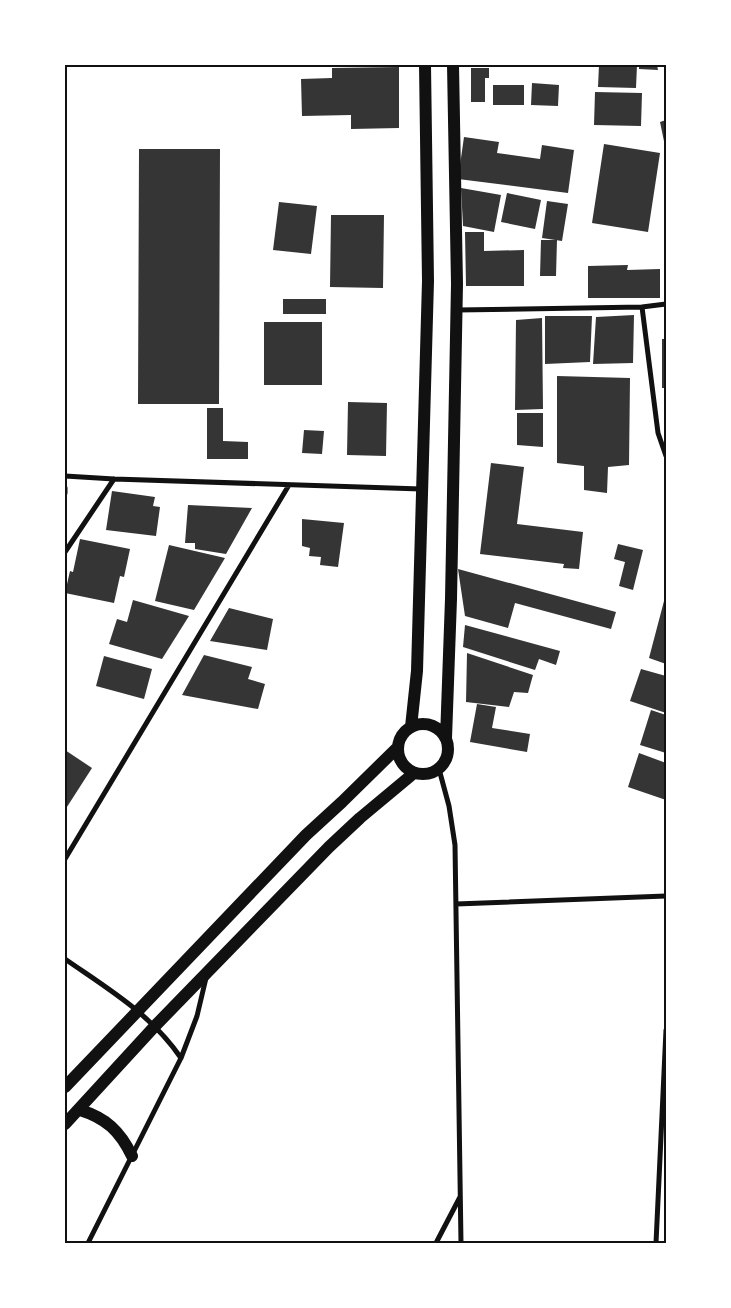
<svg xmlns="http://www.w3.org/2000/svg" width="731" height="1308" font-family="Helvetica,sans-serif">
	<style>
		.building { fill: #353535 }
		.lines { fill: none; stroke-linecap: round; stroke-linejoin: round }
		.minor { stroke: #111; stroke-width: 5 }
		.primary { stroke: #111; stroke-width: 12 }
		.neatline { fill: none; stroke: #111; stroke-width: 2 }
	</style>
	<rect width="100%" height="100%" fill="#fff"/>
	<path class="building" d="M599,65H637L636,88L598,87Z
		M639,65H657L658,70L639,69Z
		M399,67V128L351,129V115L302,116L301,79L332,78V68Z
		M471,68H489V78H485V102H471Z
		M532,83L559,85L558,106L531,105Z
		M493,85H524V105H493Z
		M595,92L642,93L641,126L594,125Z
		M666,120V146H665L660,122Z
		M464,137L499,142L497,153L540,159L542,145L574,150L568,193L458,179Z
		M604,144L660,153L648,232L592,223Z
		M139,149H220L219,404H138Z
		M461,188L501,195L494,232L463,226Z
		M507,193L541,200L535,229L501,222Z
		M547,201L568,204L562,241L542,238Z
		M279,202L317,206L311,254L273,250Z
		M331,215H384L383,288L330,287Z
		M465,232H484V251L524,250V286H466Z
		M541,240H557L556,276H540Z
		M628,265L627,270L660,269V298H588V266Z
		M283,299H326V314H283Z
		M634,315L633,363L593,364L596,317Z
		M545,316H592L590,362L545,364Z
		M542,318L543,409L515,410L516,320Z
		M264,322H322V385H264Z
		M662,339H666V388H662Z
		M557,376L630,378L629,465L608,467L607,493L584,490V466L557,463Z
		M348,402L387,403L386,456L347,455Z
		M207,408H223V441L248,442V459H207Z
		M517,413H543V447L517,445Z
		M304,430L324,431L322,454L302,453Z
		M491,463L524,467L517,524L583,532L579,569L563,568L564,564L480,554Z
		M112,491L155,497L153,506L160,507L156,536L106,530Z
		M188,505L252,508L226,554L195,549V543H185Z
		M302,519L344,523L338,567L320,565L321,557L309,556L310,548L302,546Z
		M80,539L130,549L124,577L120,576L114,603L65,593L70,571L73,572Z
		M618,544L643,550L633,590L619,586L625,562L614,559Z
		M169,545L225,558L194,610L155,601Z
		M458,569L616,612L611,629L515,603L508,628L465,616Z
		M133,600L189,616L162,659L109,644L117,619L127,622Z
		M664,601L666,602V664L649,658Z
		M229,608L273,619L267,650L210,641Z
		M465,625L560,651L556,665L539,659L535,670L463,647Z
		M467,653L533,675L528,693L514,692L509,707L466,702Z
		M204,655L252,667L248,679L265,684L258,709L182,695Z
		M104,656L152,669L144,699L96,686Z
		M641,669L666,676V713L630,701Z
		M477,704L496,707L492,728L530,734L527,752L470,742Z
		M651,710L666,715V753L640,745Z
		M65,750L92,768L65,810Z
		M639,753L666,763V800L628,787Z"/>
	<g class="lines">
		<path class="minor" d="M642,307L658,433L666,456
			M457,310L642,307L666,304
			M65,476L114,479L421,489
			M65,488V493
			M65,552L114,479
			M439,769L449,806L455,845L461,1243
			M65,859L289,485
			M456,904L666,896
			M65,959C108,989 151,1014 181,1058
			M88,1243L181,1058L197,1016L206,978
			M436,1243L460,1197
			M656,1243L666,1030"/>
		<path class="primary" d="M398 749a25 25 0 1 1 50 0a25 25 0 1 1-50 0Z
			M411,727L417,671L428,281L425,65
			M446,738L451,599L457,284L453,65
			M65,1087L306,835L342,802L398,747
			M80,1110C106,1118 120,1131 132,1156
			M65,1124L155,1026L329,847L360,818L414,773"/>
	</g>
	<rect width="731" height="1308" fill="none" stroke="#ffffff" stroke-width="132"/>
	<rect x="66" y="66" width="599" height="1176" class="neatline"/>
</svg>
